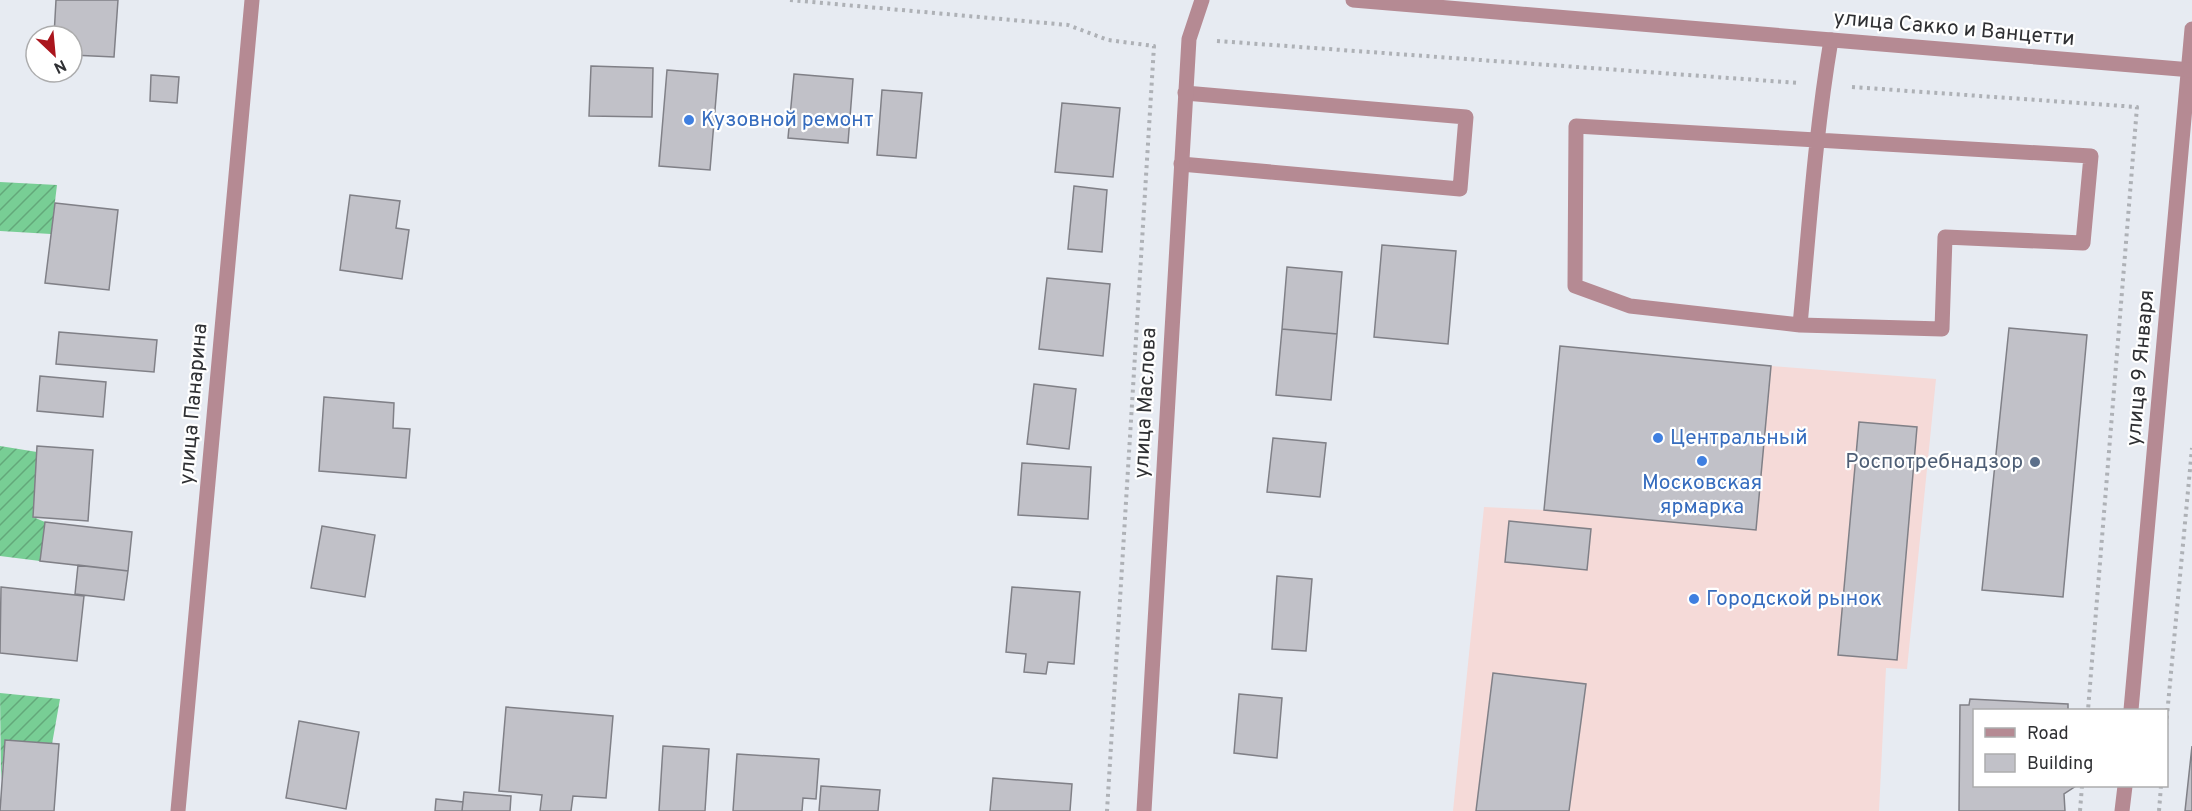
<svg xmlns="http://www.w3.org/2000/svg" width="2192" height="811" font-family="Overpass,sans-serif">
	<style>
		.commercial { fill: #f5dad8 }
		.garden { fill: url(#garden-furrows) }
		.building { fill: #c1c1c8; stroke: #808087; stroke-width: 1.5 }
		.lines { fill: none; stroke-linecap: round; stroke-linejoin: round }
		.path { stroke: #aeb1b6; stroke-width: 4; stroke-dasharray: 3 4.5; stroke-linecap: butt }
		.service { stroke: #b58a93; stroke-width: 15 }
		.minor { stroke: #b58a93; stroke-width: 15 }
		.tertiary { stroke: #b58a93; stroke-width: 15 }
		.shop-dot { fill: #3f7fe0; stroke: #fff; stroke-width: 2 }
		.service-dot { fill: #5c6f8a; stroke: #fff; stroke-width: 2 }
		.labels { text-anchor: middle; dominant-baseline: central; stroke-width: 4.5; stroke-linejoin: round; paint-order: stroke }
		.street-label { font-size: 21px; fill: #2f3033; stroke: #fff }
		.shop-label { font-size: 21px; fill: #366cbe; stroke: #fff; text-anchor: start }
		.service-label { font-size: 21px; fill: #4e5e75; stroke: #fff; text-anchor: end }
	</style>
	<defs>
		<pattern id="garden-furrows" width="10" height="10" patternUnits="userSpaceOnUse" patternTransform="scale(1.5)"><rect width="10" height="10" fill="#78ce95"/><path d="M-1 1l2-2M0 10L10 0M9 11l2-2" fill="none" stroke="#63a87a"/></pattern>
	</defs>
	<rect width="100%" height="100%" fill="#e7ebf2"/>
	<path class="commercial" d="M1771,366L1936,379L1907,669L1886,668L1879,811H1453L1484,507L1544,510L1755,530Z"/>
	<path class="garden" d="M0,182L57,185L51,234L0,231Z
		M0,446L37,452L33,517L45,522L40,561L0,556Z
		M0,693L60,699L52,744L5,740L1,780Z"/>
	<path class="building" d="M56,0H118L114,57L72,55V36H54Z
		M591,66L653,68L652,117L589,116Z
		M667,70L718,74L710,170L659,166Z
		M794,74L853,79L848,143L788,138Z
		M151,75L179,77L177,103L150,101Z
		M882,90L922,93L916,158L877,155Z
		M1062,103L1120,108L1113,177L1055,172Z
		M1074,186L1107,190L1102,252L1068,249Z
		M350,195L400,201L396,228L409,230L402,279L340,270Z
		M55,203L118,210L109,290L45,283Z
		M1382,245L1456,251L1448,344L1374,337Z
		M1287,267L1342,272L1337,334L1282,329Z
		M1047,278L1110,284L1103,356L1039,349Z
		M2009,328L2087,335L2063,597L1982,590Z
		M1282,329L1337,334L1331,400L1276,395Z
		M59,332L157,340L154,372L56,364Z
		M1560,346L1771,366L1756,530L1544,510Z
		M40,376L106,382L103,417L37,411Z
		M1034,384L1076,389L1069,449L1027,444Z
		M324,397L394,403L393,428L410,429L406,478L319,471Z
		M1859,422L1917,427L1897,660L1838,655Z
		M1273,438L1326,443L1320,497L1267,492Z
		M37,446L93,450L88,521L33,517Z
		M1022,463L1091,467L1088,519L1018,515Z
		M1509,521L1591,529L1587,570L1505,562Z
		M45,522L132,532L128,571L40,561Z
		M322,526L375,535L365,597L311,588Z
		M78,565L128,571L124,600L75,594Z
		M1277,576L1312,579L1306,651L1272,649Z
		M1,587L84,596L77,661L0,653Z
		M1012,587L1080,592L1074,664L1048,662L1046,674L1024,672L1026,654L1006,652Z
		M1493,673L1586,684L1569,811H1476Z
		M1239,694L1282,698L1277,758L1234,753Z
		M1970,699L2068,704V710H1974V786H2076L2064,794L2065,811H1959L1960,705H1969Z
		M506,707L613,716L606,798L573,796L571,811H540L542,795L499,791Z
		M299,721L359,732L346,809L286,798Z
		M5,740L59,744L54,811H0Z
		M663,746L709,749L705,811H659Z
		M2192,746V811H2185Z
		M737,754L819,759L816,799L803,798L802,811H733Z
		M993,778L1072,784L1070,811H990Z
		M821,786L880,790L878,811H819Z
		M464,792L511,796L510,811H462Z
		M436,799L463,802L462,811H435Z"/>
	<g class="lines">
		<path class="path" d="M790,0L1068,25L1108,40L1154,46L1107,811
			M1217,41L1799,83
			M1852,87L2137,107L2088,710
			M2166,726L2192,448
			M2080,811L2082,786
			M2159,811L2161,786"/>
		<path class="service" d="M1181,164L1460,189L1466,117L1185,93
			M1800,325L1630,306L1575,286L1576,126L2091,156L2083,243L1945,237L1942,329L1800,325C1809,230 1815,134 1831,40"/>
		<path class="minor" d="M2131,710L2192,29
			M1144,811L1189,39L1202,0
			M2122,811L2125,786"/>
		<path class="tertiary" d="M1353,0L2192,70
			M178,811L252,0"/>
	</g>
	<g class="shop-dot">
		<circle cx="689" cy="120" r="6"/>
		<circle cx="1658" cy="438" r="6"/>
		<circle cx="1702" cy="461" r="6"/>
		<circle cx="1694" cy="599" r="6"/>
	</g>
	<circle class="service-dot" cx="2035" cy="462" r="6"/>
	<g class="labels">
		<g class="street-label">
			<text transform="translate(1954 29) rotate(5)">улица Сакко и Ванцетти</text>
			<text transform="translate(2141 368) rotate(-85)">улица 9 Января</text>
			<text transform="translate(1146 403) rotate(-87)">улица Маслова</text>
			<text transform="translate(194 404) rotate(-85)">улица Панарина</text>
		</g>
		<g class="shop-label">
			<text x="701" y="120">Кузовной ремонт</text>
			<text x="1670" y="438">Центральный</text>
			<text x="1702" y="483" text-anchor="middle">Московская<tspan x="1702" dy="24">ярмарка</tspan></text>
			<text x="1706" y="599">Городской рынок</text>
		</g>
		<g class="service-label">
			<text x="2023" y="462">Роспотребнадзор</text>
		</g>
	</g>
	<rect x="1973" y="709" width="195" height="78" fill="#ffffff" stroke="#acacad" stroke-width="1.5"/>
	<rect x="1985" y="728" width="30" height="9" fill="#b58a93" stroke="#acacad" stroke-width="1.5"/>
	<text x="2027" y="739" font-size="18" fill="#2f3033">Road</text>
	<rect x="1985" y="754" width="30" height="18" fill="#c1c1c8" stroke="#acacad" stroke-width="1.5"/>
	<text x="2027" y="769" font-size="18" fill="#2f3033">Building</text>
	<g transform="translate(54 54) rotate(154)"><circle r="28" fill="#ffffff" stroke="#acacad" stroke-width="1.5"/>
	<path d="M0-4.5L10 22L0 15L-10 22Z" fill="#aa151d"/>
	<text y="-9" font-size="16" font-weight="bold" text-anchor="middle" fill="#2f3033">N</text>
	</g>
</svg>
